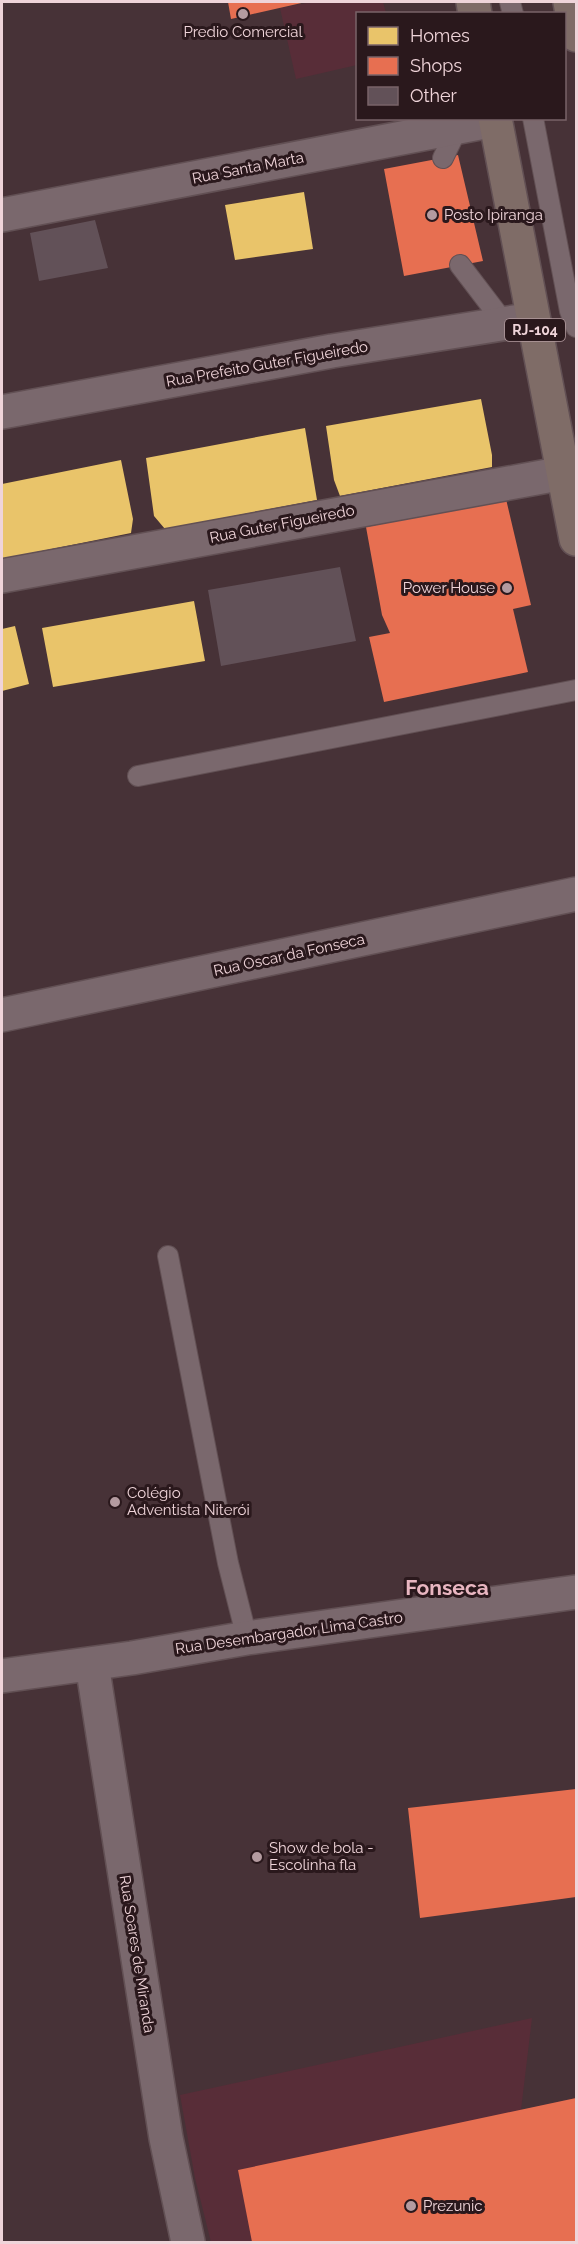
<svg xmlns="http://www.w3.org/2000/svg" width="578" height="2244" font-family="Raleway,sans-serif">
	<style>
		.built { fill: #582d38 }
		.homes { fill: #e9c46a }
		.shops { fill: #e76f51 }
		.building { fill: #625158 }
		.lines { fill: none; stroke-linecap: round; stroke-linejoin: round }
		.lane-casing { stroke: #625054; stroke-width: 22 }
		.street-casing { stroke: #625054; stroke-width: 36 }
		.secondary-casing { stroke: #625054; stroke-width: 36 }
		.highway-casing { stroke: #625054; stroke-width: 36 }
		.lane { stroke: #7a686d; stroke-width: 20 }
		.street { stroke: #7a686d; stroke-width: 33 }
		.secondary { stroke: #7a686d; stroke-width: 33 }
		.highway { stroke: #7f6c67; stroke-width: 33 }
		.poi-dot { fill: #b49ba0; stroke: #2a181c; stroke-width: 2 }
		.labels { text-anchor: middle; dominant-baseline: central; stroke-width: 6; stroke-linejoin: round; paint-order: stroke }
		.shield { fill: #2a181c; stroke: #b49ca0; stroke-width: 1.5 }
		.shield-label { font-size: 14px; font-weight: bold; fill: #efd4d9 }
		.poi-label { font-size: 15px; fill: #efd4d9; stroke: #2a181c; text-anchor: start }
		.street-label { font-size: 15px; fill: #efd4d9; stroke: #2a181c }
		.district-label { font-size: 21px; font-weight: bold; fill: #e9b6c1; stroke: #2a181c }
	</style>
	<rect width="100%" height="100%" fill="#473237"/>
	<path class="built" d="M311,2H383L386,13L358,14L357,65L296,79L280,8Z
		M532,2018L521,2110L576,2098V2242H211L195,2178L180,2095Z"/>
	<path class="homes" d="M304,192L313,249L235,260L225,205Z
		M481,399L492,455V467L340,496L334,480L326,426Z
		M305,428L317,500L165,529L154,516L146,458Z
		M121,460L133,519L131,533L2,559V484Z
		M194,601L205,661L53,687L42,628Z
		M15,626L29,684L2,691V629Z"/>
	<path class="shops" d="M228,2H306L231,19Z
		M458,155L483,261L404,276L384,169Z
		M506,499L531,605L513,609L528,672L384,702L369,637L390,633L382,615L366,527Z
		M576,1789V1897L420,1918L408,1808Z
		M576,2098V2242H252L238,2170Z"/>
	<path class="building" d="M95,220L108,268L39,281L30,233Z
		M340,567L356,641L221,666L208,590Z"/>
	<g class="lines">
		<defs>
			<path id="lane" d="M510,2L513,14
				M533,118L570,311L576,327
				M443,158L458,127
				M460,265L505,324
				M138,776L576,690
				M168,1256L228,1563L247,1638"/>
			<path id="street" d="M2,215L495,120
				M2,412L332,351L533,319
				M2,576L564,473"/>
			<path id="secondary" d="M2,1015L576,894
				M92,1664L166,2138L188,2242
				M2,1676L132,1658L247,1638L576,1592"/>
			<path id="highway" d="M473,2L475,14
				M570,2L576,35
				M495,118L576,539"/>
		</defs>
		<use href="#lane" class="lane-casing"/>
		<use href="#street" class="street-casing"/>
		<use href="#secondary" class="secondary-casing"/>
		<use href="#highway" class="highway-casing"/>
		<use href="#lane" class="lane"/>
		<use href="#street" class="street"/>
		<use href="#secondary" class="secondary"/>
		<use href="#highway" class="highway"/>
	</g>
	<g class="poi-dot">
		<circle cx="243" cy="14" r="6"/>
		<circle cx="432" cy="215" r="6"/>
		<circle cx="507" cy="588" r="6"/>
		<circle cx="115" cy="1502" r="6"/>
		<circle cx="257" cy="1857" r="6"/>
		<circle cx="411" cy="2206" r="6"/>
	</g>
	<g class="labels">
		<rect class="shield" x="505" y="319" width="60" height="22" rx="4.5"/>
		<g class="shield-label">
			<text x="535" y="330">RJ-104</text>
		</g>
		<g class="poi-label">
			<text x="243" y="32" text-anchor="middle">Predio Comercial</text>
			<text x="444" y="215">Posto Ipiranga</text>
			<text x="495" y="588" text-anchor="end">Power House</text>
			<text x="127" y="1493">Colégio<tspan x="127" dy="17">Adventista Niterói</tspan></text>
			<text x="269" y="1848">Show de bola -<tspan x="269" dy="17">Escolinha fla</tspan></text>
			<text x="423" y="2206">Prezunic</text>
		</g>
		<g class="street-label">
			<text transform="translate(248 168) rotate(-11)">Rua Santa Marta</text>
			<text transform="translate(267 364) rotate(-10)">Rua Prefeito Guter Figueiredo</text>
			<text transform="translate(282 524) rotate(-11)">Rua Guter Figueiredo</text>
			<text transform="translate(289 955) rotate(-12)">Rua Oscar da Fonseca</text>
			<text transform="translate(289 1633) rotate(-8)">Rua Desembargador Lima Castro</text>
			<text transform="translate(137 1954) rotate(81)">Rua Soares de Miranda</text>
		</g>
		<g class="district-label">
			<text x="447" y="1587">Fonseca</text>
		</g>
	</g>
	<rect width="578" height="2244" fill="none" stroke="#efd4d9" stroke-width="6"/>
	<rect x="356" y="12" width="210" height="108" fill="#2a181c" stroke="#796368" stroke-width="1.5"/>
	<rect x="368" y="27" width="30" height="18" fill="#e9c46a" stroke="#796368" stroke-width="1.5"/>
	<text x="410" y="42" font-size="18" fill="#efd4d9">Homes</text>
	<rect x="368" y="57" width="30" height="18" fill="#e76f51" stroke="#796368" stroke-width="1.5"/>
	<text x="410" y="72" font-size="18" fill="#efd4d9">Shops</text>
	<rect x="368" y="87" width="30" height="18" fill="#625158" stroke="#796368" stroke-width="1.5"/>
	<text x="410" y="102" font-size="18" fill="#efd4d9">Other</text>
</svg>
